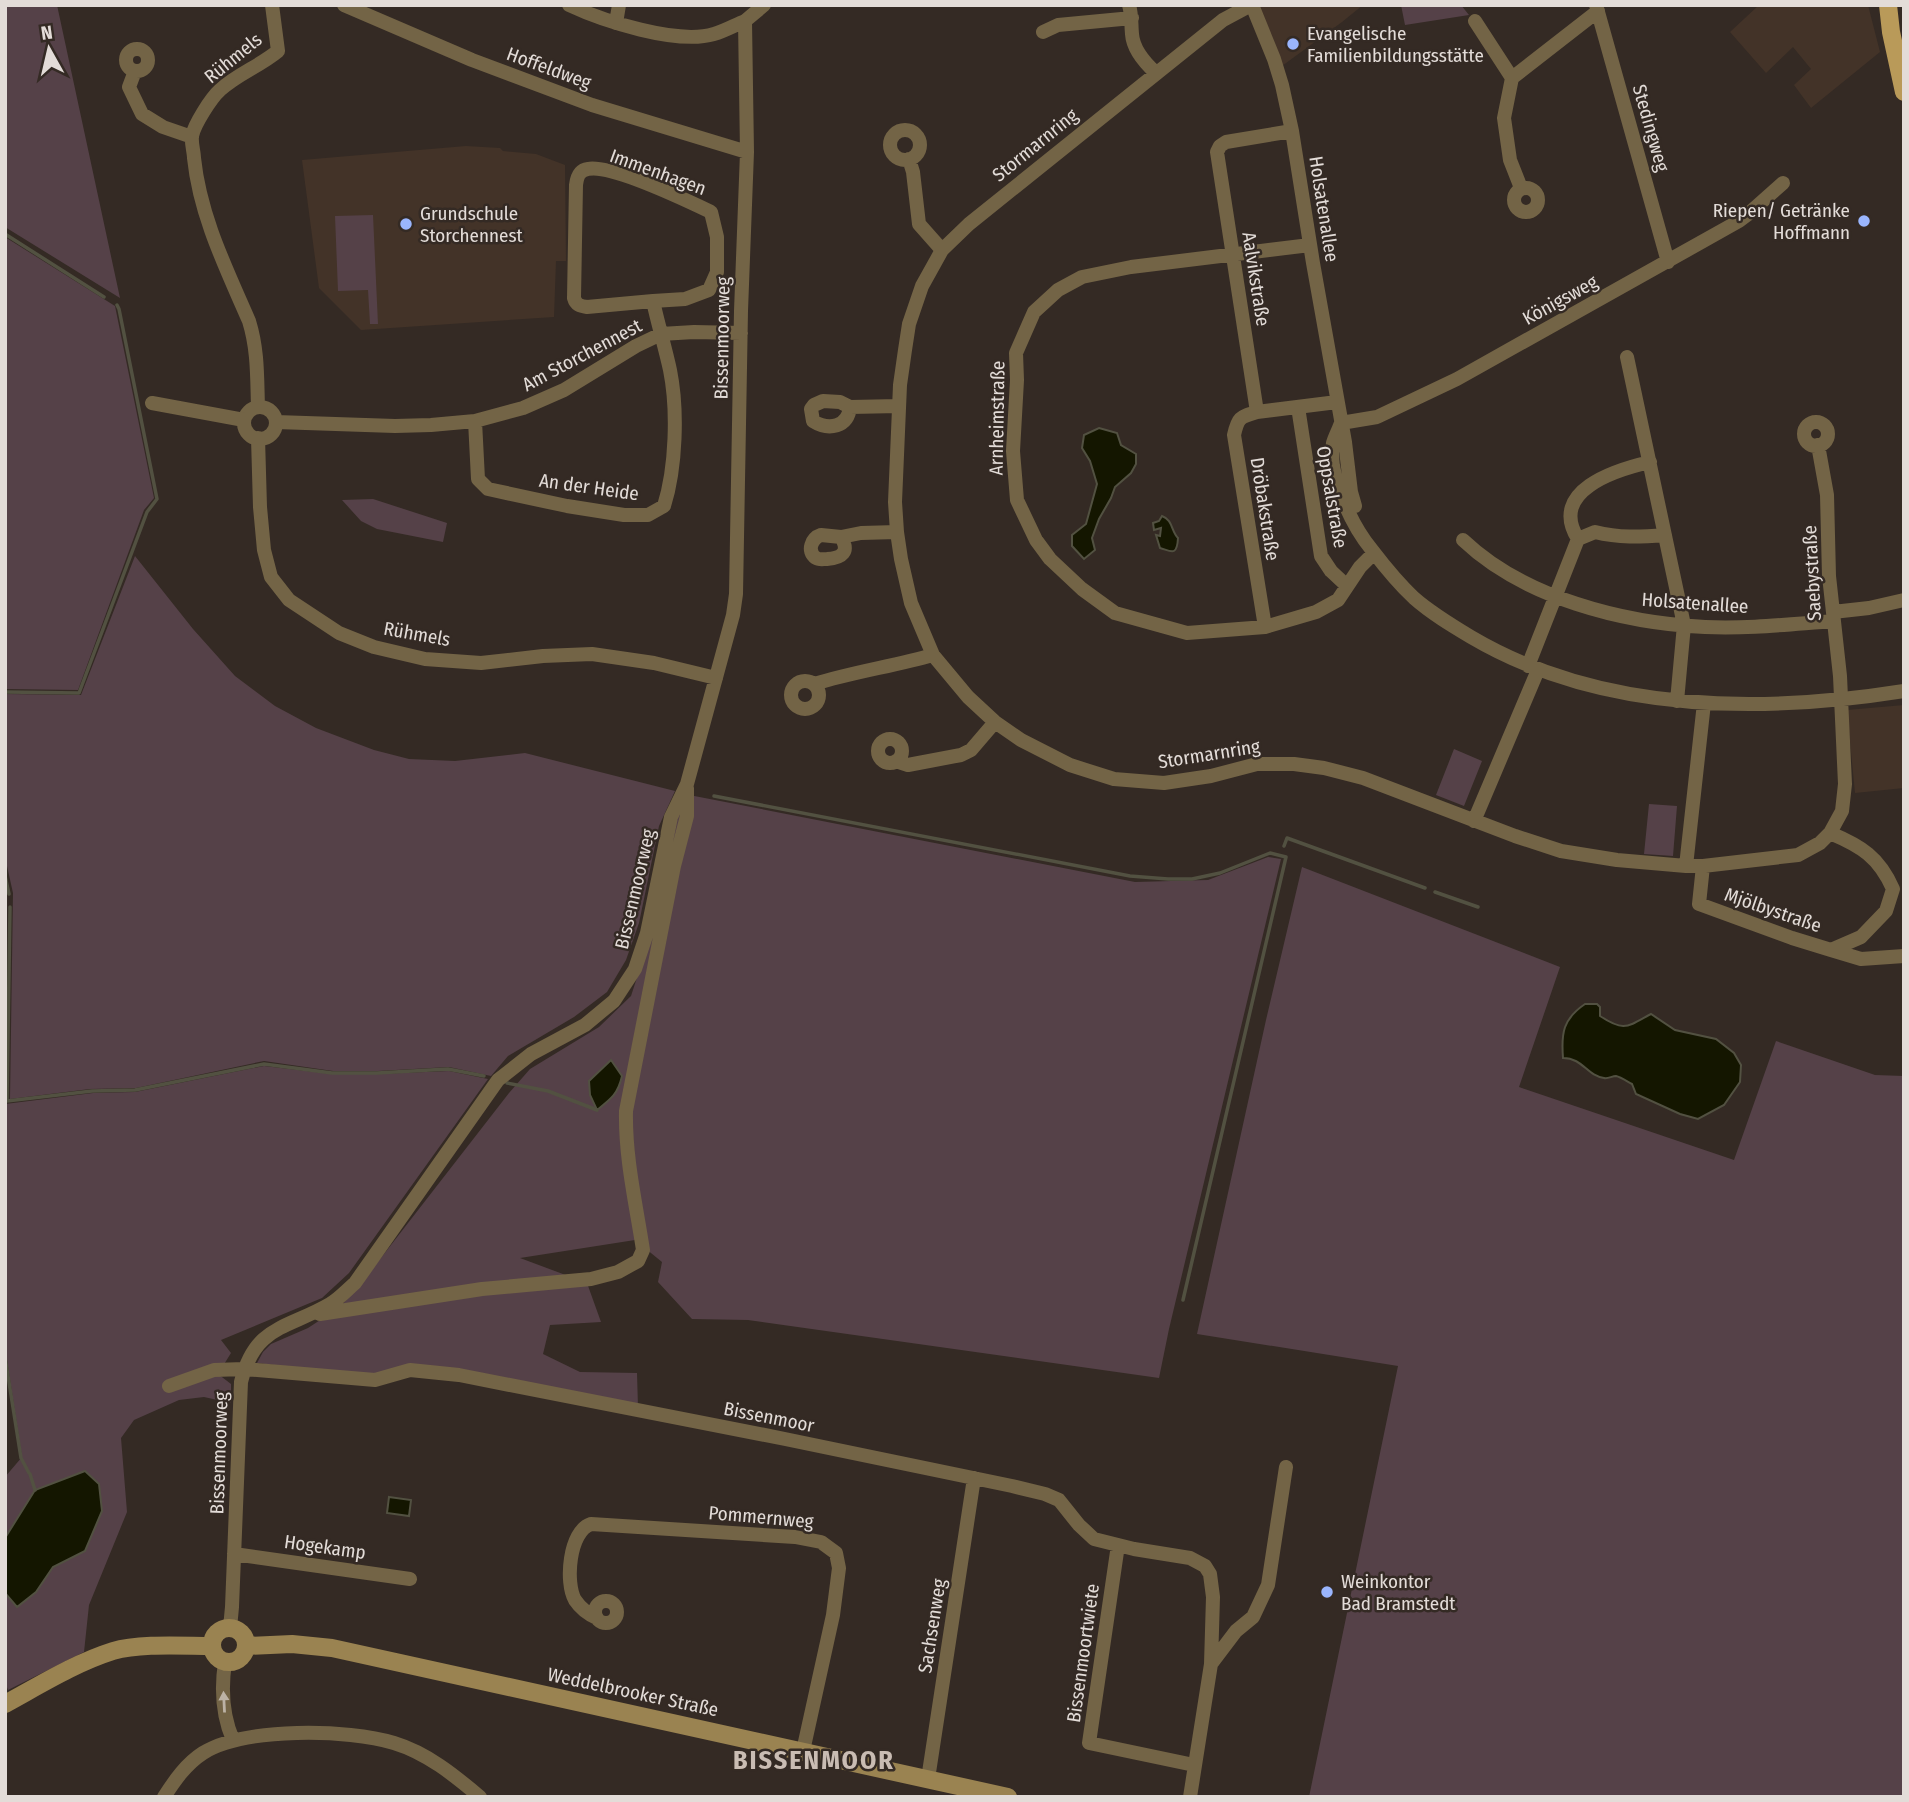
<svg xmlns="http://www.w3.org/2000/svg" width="1909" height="1802" font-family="'Fira Sans Condensed',sans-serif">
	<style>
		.built { fill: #433328 }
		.green { fill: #554148 }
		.water { fill: #141600; stroke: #525141; stroke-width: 2 }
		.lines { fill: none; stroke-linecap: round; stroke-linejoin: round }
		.stream { stroke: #525141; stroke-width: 3.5 }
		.street { stroke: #736446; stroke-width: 14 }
		.secondary { stroke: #9a8351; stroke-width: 18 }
		.primary { stroke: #b99a59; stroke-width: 18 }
		.oneway { fill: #bcb2a5 }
		.poi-dot { fill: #9ab5fd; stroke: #342a24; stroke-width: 2.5 }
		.labels { text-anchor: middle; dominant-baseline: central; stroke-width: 5; stroke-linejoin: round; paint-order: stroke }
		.poi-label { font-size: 19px; fill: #e3dcd8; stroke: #342a24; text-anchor: start }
		.street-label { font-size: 19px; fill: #e3dcd8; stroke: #342a24 }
		.district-label { font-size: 26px; font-weight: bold; letter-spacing: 2px; fill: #c9bcb3; stroke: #342a24 }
	</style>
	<rect width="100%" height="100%" fill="#342a24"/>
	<path class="built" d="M1258,5H1363L1342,22L1282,66Z
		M1759,5H1868L1880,52L1811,108L1794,85L1811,69L1793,47L1766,73L1730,32Z
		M466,146L500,148L503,151L536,154L565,165L566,261H556L554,317L361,330L319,288L302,160Z
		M1904,705V788L1855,793L1847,710Z"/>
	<path class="green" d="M5,5H57L120,298L5,227Z
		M1401,5H1461L1469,15L1405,25Z
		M373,215L378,324H370L368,290L338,291L335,216Z
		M5,237L115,306L154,498L144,510L78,690L5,689Z
		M373,499L447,523L443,542L377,529L361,521L342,500Z
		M135,556L193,629L235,676L275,706L316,728L374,750L409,759L455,761L525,753L675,791L659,826L639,923L626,960L607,992L574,1017L508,1056L491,1076L449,1067L378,1071H333L264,1061L136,1088L90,1089L10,1099L13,893L5,857V694L81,695Z
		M1454,749L1482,761L1464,806L1436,795Z
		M684,794L1135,882L1208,880L1268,857L1281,859L1169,1329L1159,1378L748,1320L692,1319L658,1282L662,1262L635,1240L520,1258L587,1283L601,1322L550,1325L543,1354L580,1372L637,1373L638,1407L457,1372L376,1377L257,1363L263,1352L271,1344L308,1328L340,1307L363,1281L509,1093L530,1069L599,1027L631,996L658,913L673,821Z
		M1649,804L1677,806L1673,856L1644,854Z
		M1302,867L1560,967L1519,1087L1734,1160L1776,1041L1875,1075L1904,1076V1797H1309L1398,1366L1197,1334L1266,1020Z
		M5,885L7,894L5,1101Z
		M264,1066L332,1074H378L449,1071L488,1079L349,1273L322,1298L221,1340L231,1353L218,1374L231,1384V1403L204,1397L179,1400L134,1420L121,1438L127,1512L89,1605L84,1652L8,1690L5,1682V1593L17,1607L36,1592L53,1567L85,1551V1471L35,1490L5,1538V1477L22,1457L5,1347V1104L93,1093L135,1092Z"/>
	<path class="water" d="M1099,428L1117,433L1121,445L1136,454V464L1131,473L1115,487L1111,498L1099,519L1092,538L1095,550L1084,559L1072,546V535L1086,524L1097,484L1090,461L1082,448L1084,435Z
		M1162,516C1173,520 1171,531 1178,538C1177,557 1171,551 1160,548L1156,535L1160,536L1161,528L1154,530L1153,523L1159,521Z
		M1585,1004H1597L1600,1007V1016C1624,1032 1627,1027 1651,1014L1675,1030L1716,1039L1734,1053L1741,1065L1740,1082L1724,1105L1698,1119L1680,1114L1636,1094L1632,1084C1628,1082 1621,1077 1616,1076C1612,1076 1608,1079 1604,1078C1587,1076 1583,1058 1563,1058C1561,1033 1563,1019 1585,1004Z
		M611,1060L622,1076C618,1094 611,1099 597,1110L590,1095L589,1081Z
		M85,1471L99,1484L102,1511L85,1551L53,1567L36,1592L17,1607L5,1593V1538L35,1490Z
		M389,1497L411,1500L409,1516L387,1513Z"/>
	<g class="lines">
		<path class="stream" d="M5,234L104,297
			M5,692L79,693L147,512L157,499L119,309L117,305
			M714,796L1130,876L1168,879H1192L1220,873L1270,853L1286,857L1183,1300
			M1284,846L1287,838L1425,888
			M5,876L9,894
			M1435,892L1478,907
			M10,907L7,1101L92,1091L135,1090L264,1064L332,1073H377L448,1069L484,1076
			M507,1083L548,1091L597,1110
			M5,1357L21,1458L29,1473
			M30,1474L35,1490"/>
		<path class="street" d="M344,5L472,60L592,105L747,152
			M569,5C603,21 677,45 714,34C725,31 735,25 745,21
			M1129,5C1132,15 1131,24 1132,34C1133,50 1145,63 1156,73
			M1251,5L1223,20L969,224L942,250L922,286L909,324L905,350L900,385L895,502L897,532L901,559L911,603L933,655L968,697L995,722L1021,740L1070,765L1114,779L1164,783L1211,776L1257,764H1294L1324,768L1363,778L1515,836L1561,851L1617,860L1686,866H1703L1798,855L1820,843L1830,833L1842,811L1845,784L1840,676L1829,576L1827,495L1818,445
			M1252,5L1274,59L1282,85L1292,131L1313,263L1345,442L1351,492L1355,506
			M1596,5L1668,262
			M1475,21L1512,78L1598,11
			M616,23L619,5
			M1043,32L1058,25L1132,18
			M126 60a11 11 0 1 1 22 0a11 11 0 1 1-22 0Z
			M135,71L129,87L142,114L163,127L192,137
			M1512,78L1504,118L1510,160L1521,188
			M890 145a15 15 0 1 1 30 0a15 15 0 1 1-30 0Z
			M1292,131L1226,142L1220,146L1217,152L1257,412L1337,402
			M909,159L913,172L919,224L942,250
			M1514 200a12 12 0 1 1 24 0a12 12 0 1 1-24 0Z
			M1310,245L1131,267L1082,277L1058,290L1034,312L1016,353L1017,380L1013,451L1017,500L1036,540L1050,559L1082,589L1115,613L1187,633L1265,627L1316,612L1338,600L1360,567L1374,553
			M1627,357L1684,625L1677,701
			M823,401L840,402L850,407C848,427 829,431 813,421L811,409L814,405Z
			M152,403L244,420
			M258,407C257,377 258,350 249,321C226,268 200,216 194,158C194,152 191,143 192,136C194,125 211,98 220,90C237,74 260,66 278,51L272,5
			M850,407L899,406
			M1298,407L1321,556L1331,571L1347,586
			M244 423a16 16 0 1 1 32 0a16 16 0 1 1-32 0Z
			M1257,412C1240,417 1238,417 1234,435L1265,627
			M475,421L478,479L488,489L567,506L624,515H648L664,506C676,468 678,410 670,370C665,347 658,324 653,301L587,307C580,306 576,305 574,298L576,185C577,177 579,170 588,169C611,164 688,201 711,212L717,237V272L709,290L685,299L653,301
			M276,422L395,426L431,425L475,421L523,408L564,390L636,346L661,334L694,332L741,333
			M1804 434a12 12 0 1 1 24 0a12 12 0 1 1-24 0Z
			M1341,423C1339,429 1335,436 1333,443C1327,474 1352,526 1372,550C1385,567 1398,583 1414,598C1431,613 1451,625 1471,637C1600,713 1759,714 1904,691
			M1341,423L1377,417L1457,379L1739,221L1747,215L1783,183
			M258,438L260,507L264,550L271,577L289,600L339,633L374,647L425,659L481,663L543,656L592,654L654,663L716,678
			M1650,462C1615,470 1548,491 1578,539L1595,532C1619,538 1640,537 1665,535
			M821,535L841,537C850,552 842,558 827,559C823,559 819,560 816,558C806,551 812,538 821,535Z
			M841,537L861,533L897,532
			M1463,540C1524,598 1623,623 1705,627C1748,629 1791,624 1834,621
			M1833,612L1869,608L1904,600
			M1528,666L1578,539
			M791 695a14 14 0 1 1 28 0a14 14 0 1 1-28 0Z
			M814,684C853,672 894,666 933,655
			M878 751a12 12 0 1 1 24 0a12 12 0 1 1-24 0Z
			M896,761L908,765L961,755L971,750L995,722
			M1474,821L1538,670
			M1686,866L1704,703
			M1703,866L1699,904L1792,938L1831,950L1861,937L1886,911L1893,889C1879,857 1861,846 1830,833
			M1831,950L1861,959L1904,956
			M320,1314L482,1289L591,1279L618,1272L638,1261L643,1250C636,1204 625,1158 626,1111L674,866L687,816V788
			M169,1386L214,1370L244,1369L375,1380L410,1370L459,1375L785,1439L1012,1486L1045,1494L1059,1500L1079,1525L1094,1539L1134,1549L1190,1558L1205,1566L1210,1574L1213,1597L1211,1664L1190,1797
			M1118,1545L1089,1743L1194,1765
			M234,1554L410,1579
			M595 1612a11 11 0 1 1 22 0a11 11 0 1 1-22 0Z
			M597,1618C588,1614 581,1609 575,1600C565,1583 569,1531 591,1524L795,1537L821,1542L836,1553L839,1568L833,1615L803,1751
			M230,1628L232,1607L241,1382C255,1325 287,1329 330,1304C339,1299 347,1290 355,1283L498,1080L531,1054L585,1025L614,1001L635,969L647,933L671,817L687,784L733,615L736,594L741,311L747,152L745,21L764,5
			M225,1662C221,1689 222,1715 233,1740
			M1211,1664L1236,1631L1253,1617L1268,1585L1286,1467
			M928,1779L974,1478
			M164,1797C175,1780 186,1764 203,1753C245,1727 348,1729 394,1743C427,1753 454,1775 480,1797"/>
		<path class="secondary" d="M212 1645a17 17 0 1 1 34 0a17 17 0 1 1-34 0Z
			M247,1646L292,1644L332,1648L1008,1797
			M5,1704C40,1685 75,1663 113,1651C140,1643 183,1646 212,1646"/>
		<path class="primary" d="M1888,5L1891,32L1904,92"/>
	</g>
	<defs><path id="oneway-solid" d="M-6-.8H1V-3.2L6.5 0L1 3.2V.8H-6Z" transform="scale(1.75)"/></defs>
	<use class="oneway" href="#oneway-solid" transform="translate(224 1702) rotate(-93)"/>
	<g class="poi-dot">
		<circle cx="1293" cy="44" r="7"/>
		<circle cx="1864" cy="221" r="7"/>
		<circle cx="406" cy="224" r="7"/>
		<circle cx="1327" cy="1592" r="7"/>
	</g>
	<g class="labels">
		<g class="poi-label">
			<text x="1307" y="33">Evangelische<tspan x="1307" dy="22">Familienbildungsstätte</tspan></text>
			<text x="1850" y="210" text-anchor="end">Riepen/ Getränke<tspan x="1850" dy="22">Hoffmann</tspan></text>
			<text x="420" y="213">Grundschule<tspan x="420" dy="22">Storchennest</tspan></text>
			<text x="1341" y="1581">Weinkontor<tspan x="1341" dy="22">Bad Bramstedt</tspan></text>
		</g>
		<g class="street-label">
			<text transform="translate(233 58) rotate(-39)">Rühmels</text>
			<text transform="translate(549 68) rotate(20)">Hoffeldweg</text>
			<text transform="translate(1651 128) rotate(74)">Stedingweg</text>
			<text transform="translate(1035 145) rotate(-39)">Stormarnring</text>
			<text transform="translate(658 172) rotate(20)">Immenhagen</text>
			<text transform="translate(1324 209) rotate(81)">Holsatenallee</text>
			<text transform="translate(1256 279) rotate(81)">Aalvikstraße</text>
			<text transform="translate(1560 300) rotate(-29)">Königsweg</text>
			<text transform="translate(722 338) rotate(-89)">Bissenmoorweg</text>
			<text transform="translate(582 355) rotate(-28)">Am Storchennest</text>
			<text transform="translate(997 418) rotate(-89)">Arnheimstraße</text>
			<text transform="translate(589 487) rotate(8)">An der Heide</text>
			<text transform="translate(1332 497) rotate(80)">Oppsalstraße</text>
			<text transform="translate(1265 509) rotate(81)">Dröbakstraße</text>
			<text transform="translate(1812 573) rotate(-93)">Saebystraße</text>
			<text transform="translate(1695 603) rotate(4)">Holsatenallee</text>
			<text transform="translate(417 634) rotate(10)">Rühmels</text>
			<text transform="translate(1209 754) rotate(-9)">Stormarnring</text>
			<text transform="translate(635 889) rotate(-77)">Bissenmoorweg</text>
			<text transform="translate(1773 910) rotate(19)">Mjölbystraße</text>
			<text transform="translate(769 1417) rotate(11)">Bissenmoor</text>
			<text transform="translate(219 1453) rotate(-88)">Bissenmoorweg</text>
			<text transform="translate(761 1517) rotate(5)">Pommernweg</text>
			<text transform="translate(325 1547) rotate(8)">Hogekamp</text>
			<text transform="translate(932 1626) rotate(-81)">Sachsenweg</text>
			<text transform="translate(1083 1653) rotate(-82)">Bissenmoortwiete</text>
			<text transform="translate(633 1692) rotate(12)">Weddelbrooker Straße</text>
		</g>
		<g class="district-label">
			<text x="814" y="1760">BISSENMOOR</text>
		</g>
	</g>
	<rect width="1909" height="1802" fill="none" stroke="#e3dcd8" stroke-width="14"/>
	<g transform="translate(49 49) rotate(352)" stroke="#342a24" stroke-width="5" paint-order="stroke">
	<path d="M0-5L12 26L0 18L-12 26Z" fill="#e3dcd8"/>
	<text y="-10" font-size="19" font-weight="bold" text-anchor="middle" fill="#e3dcd8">N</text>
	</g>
</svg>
